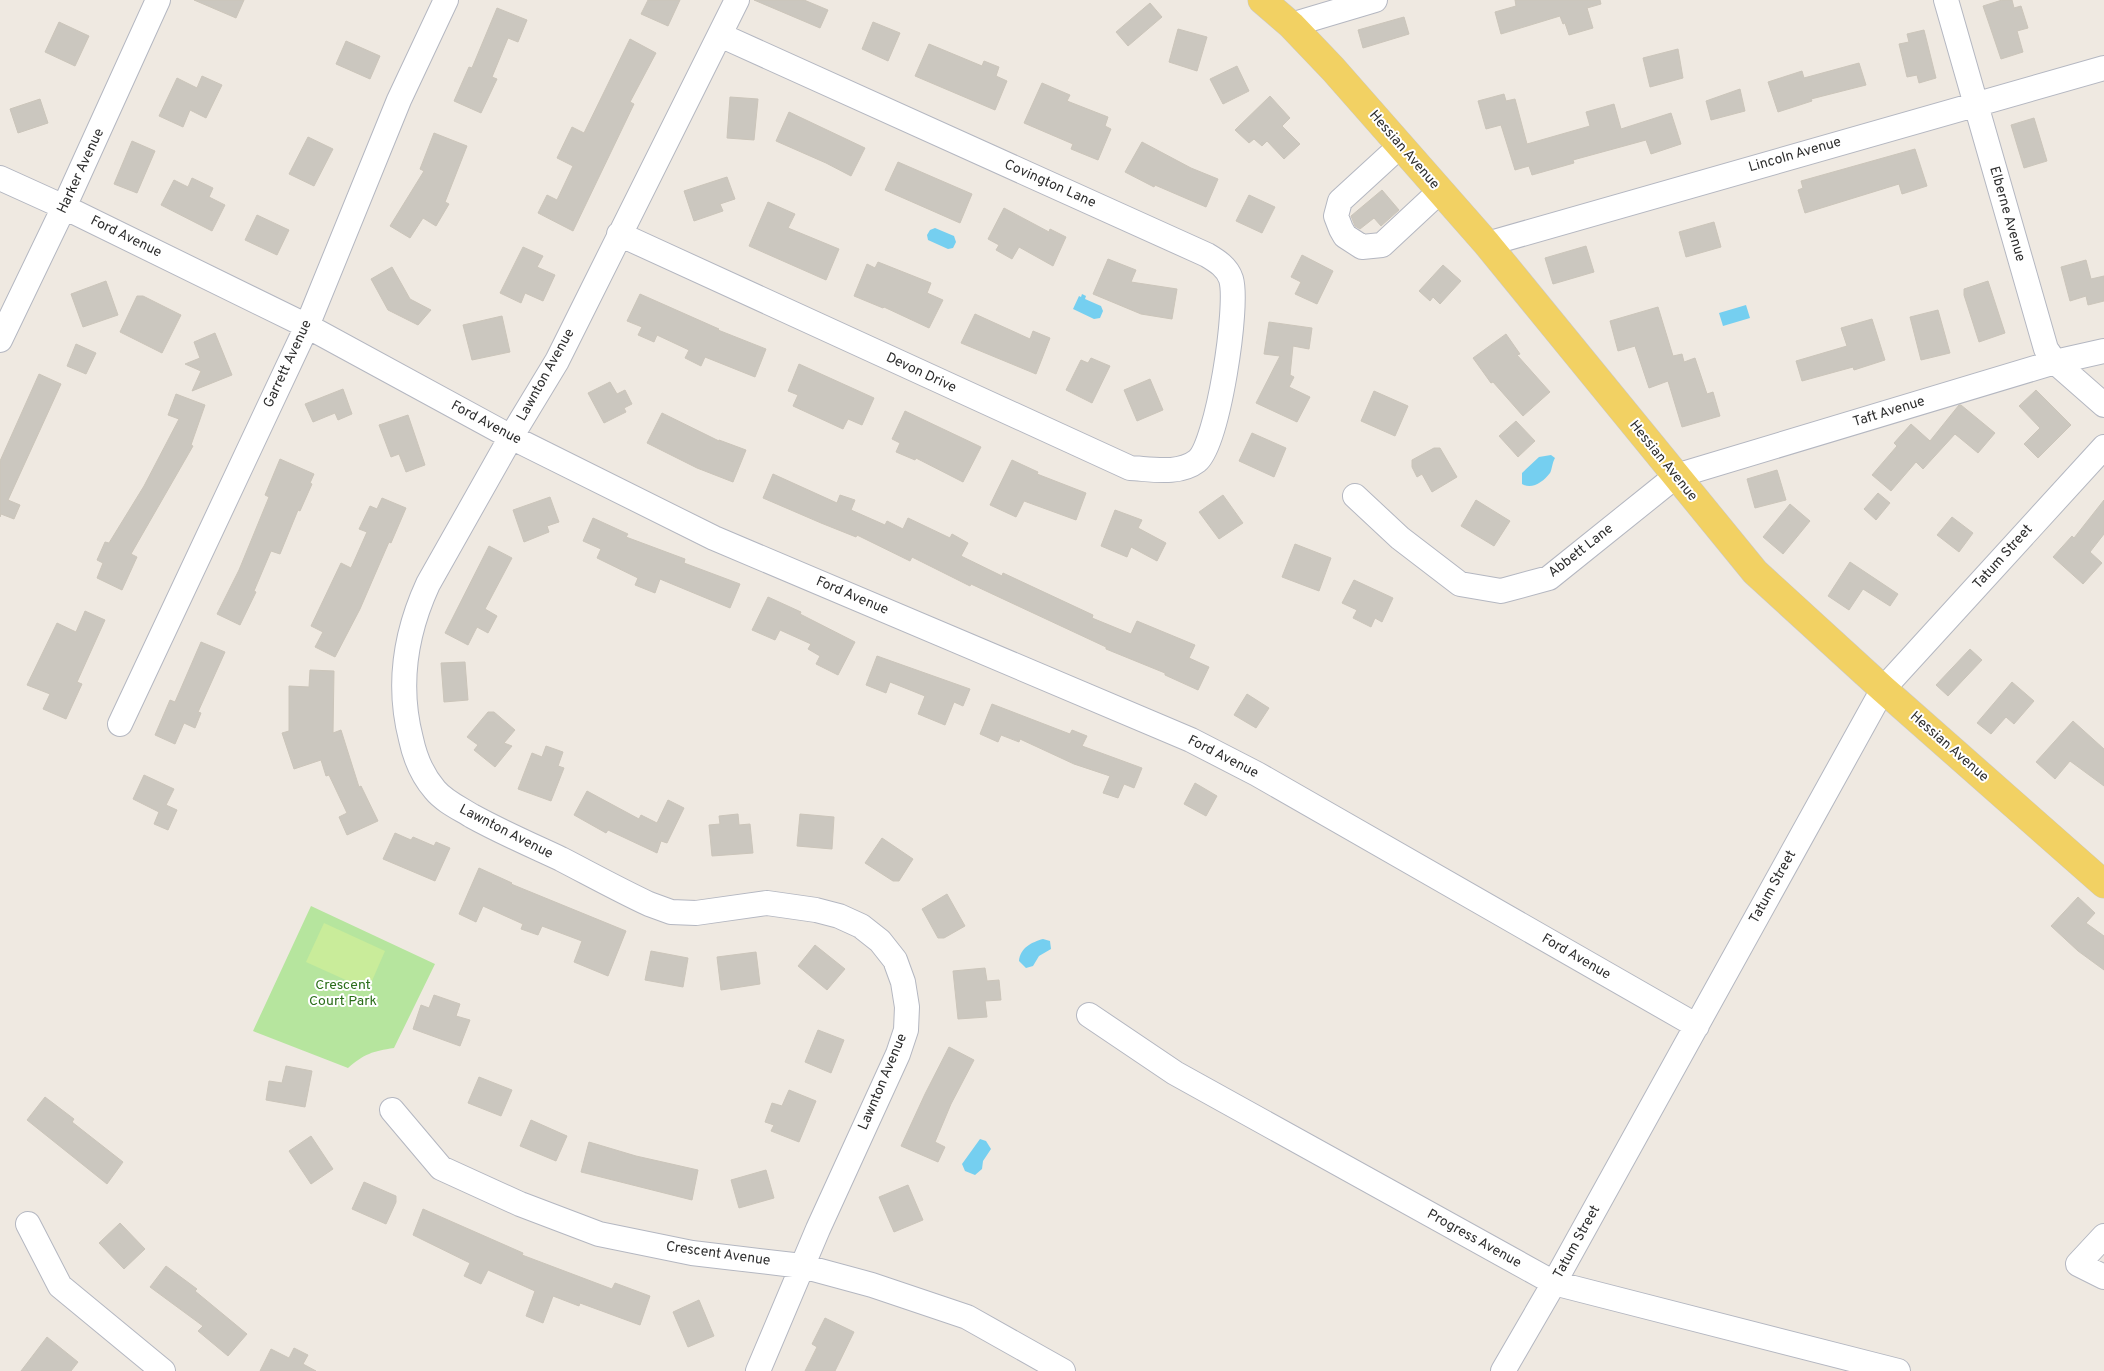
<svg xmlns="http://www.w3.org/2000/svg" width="2104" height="1371" font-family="Overpass,sans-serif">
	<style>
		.green { fill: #b6e59e }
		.pitch { fill: #c9ec9a }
		.water { fill: #75cff0 }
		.building { fill: #cbc7bf; stroke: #cbc5ba }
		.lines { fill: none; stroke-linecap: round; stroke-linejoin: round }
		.minor-casing { stroke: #b4b7c1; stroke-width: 26 }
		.major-casing { stroke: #c9c9c9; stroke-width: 29 }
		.minor { stroke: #fff; stroke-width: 24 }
		.major { stroke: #f2d163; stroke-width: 28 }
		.labels { text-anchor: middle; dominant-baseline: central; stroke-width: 4; stroke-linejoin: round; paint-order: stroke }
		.street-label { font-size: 14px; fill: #2e2e2e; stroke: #fff }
		.park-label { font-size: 14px; fill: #2c6e1b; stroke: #fff }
	</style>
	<rect width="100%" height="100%" fill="#efe9e1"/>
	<path class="green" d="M311,906L435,964L394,1048C373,1051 364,1054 348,1068L253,1031Z"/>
	<path class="pitch" d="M324,923L385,951L368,990L306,962Z"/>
	<path class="water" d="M935,228L954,236L956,242L953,248L948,249L928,240L927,235L930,230Z
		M1082,294L1086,296L1085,299L1101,306L1103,311L1100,318L1094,319L1073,309L1079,296L1081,297Z
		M1746,305L1750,318L1723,326L1719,313Z
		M1551,455L1555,458C1552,463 1552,470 1550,473C1543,482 1532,490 1522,484V473L1539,457Z
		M1043,939L1050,941L1051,949L1039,956L1033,966L1026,968L1019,961C1020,948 1032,942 1043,939Z
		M980,1139L986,1141L991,1149L983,1161L982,1169L975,1175L965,1171L962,1164Z"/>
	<path class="building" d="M194,0H244L236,18Z
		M648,0H680L668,26L641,14Z
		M754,0H804L828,10L820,28Z
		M1515,0H1600L1601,4L1587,8L1593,28L1569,35L1565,23L1563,24L1560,16L1501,34L1495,12L1516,6Z
		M2002,0H2012L2014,8L2021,6L2028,28L2017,31L2023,52L2001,59L1983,6Z
		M1150,3L1162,17L1128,46L1116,32Z
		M497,8L527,20L518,42L508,38L492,77L497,79L481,113L454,101L469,67L472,68Z
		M1404,17L1409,34L1363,48L1358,30Z
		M59,22L89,36L75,66L45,52Z
		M873,22L900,33L888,61L862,49Z
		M1178,29L1207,37L1197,71L1169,62Z
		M1924,30L1936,78L1919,83L1917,75L1907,77L1899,44L1909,42L1907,34Z
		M630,39L656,53L630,102L634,104L573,231L538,213L547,195L557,200L573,166L557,158L572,127L584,133Z
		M346,41L380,56L370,79L336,64Z
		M929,44L982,66L984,61L999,67L996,76L1007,81L995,110L915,76Z
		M1678,49L1683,78L1650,87L1643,58Z
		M1859,63L1866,85L1811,99L1812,101L1778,112L1768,82L1802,71L1804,78Z
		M1237,66L1249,91L1223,104L1210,79Z
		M202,76L222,85L206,118L190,110L183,127L159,116L177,78L197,88Z
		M1042,83L1070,95L1067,101L1108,117L1105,126L1111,129L1098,160L1071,149L1073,144L1024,123Z
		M1740,89L1745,111L1711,120L1706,101Z
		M1504,94L1506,101L1515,99L1527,144L1590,126L1586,112L1614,104L1621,129L1671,113L1681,144L1651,154L1646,140L1573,160L1574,163L1532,175L1529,166L1515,170L1501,125L1486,129L1478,101Z
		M1270,96L1290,118L1282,126L1300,144L1284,159L1267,141L1262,146L1254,139L1249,143L1235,130Z
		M730,97L758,99L754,140L727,138Z
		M40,99L48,123L18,133L10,109Z
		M789,112L865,148L851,176L826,163L776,141Z
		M2034,118L2047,161L2024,168L2011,125Z
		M434,133L467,146L445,202L449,204L436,226L423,218L410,238L390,226L424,171L420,169Z
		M308,137L333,149L314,186L289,174Z
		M132,141L155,151L137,193L114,184Z
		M1142,142L1191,168L1218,179L1206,207L1155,185L1154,187L1125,172Z
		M1915,149L1927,186L1902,194L1899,184L1805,213L1798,190L1803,188L1801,181Z
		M898,162L972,194L960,223L885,190Z
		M727,177L735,199L720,204L723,211L694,221L684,191Z
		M192,178L213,188L209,197L225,205L212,231L161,205L174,180L188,187Z
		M1382,190L1399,210L1381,226L1374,218L1360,229L1355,226L1351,216Z
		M1249,195L1275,207L1262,233L1236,221Z
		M768,202L795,214L788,228L839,249L826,280L749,246Z
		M1004,208L1049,232L1050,229L1066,237L1053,266L1019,247L1012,259L996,250L999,245L988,239Z
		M257,215L289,230L277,255L245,240Z
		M1714,222L1721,247L1686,257L1679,232Z
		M1586,246L1594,272L1553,284L1545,258Z
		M523,247L543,256L537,267L555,275L543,301L525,293L521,303L500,293Z
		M1302,255L1333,271L1317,304L1295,294L1301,282L1291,277Z
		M1108,259L1136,270L1131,282L1177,289L1172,319L1141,314L1093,294Z
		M2086,260L2091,279L2104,276V301L2088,305L2086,296L2070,301L2061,267Z
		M878,262L931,283L927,293L943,300L929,328L884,307L883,308L854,296L867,264L875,268Z
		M1443,265L1461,281L1440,304L1433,297L1430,301L1419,291Z
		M392,267L410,299L431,310L418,325L388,310L371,279Z
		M106,281L118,315L83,327L71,294Z
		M1988,281L2005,333L1979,342L1964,295V289Z
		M640,294L719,329L718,330L766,349L755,377L705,357L701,366L685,358L689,350L657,335L654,342L638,335L642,327L627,321Z
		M137,296H143L181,315L162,353L120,332Z
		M1658,307L1673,356L1682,354L1684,362L1695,358L1707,394L1713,392L1720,416L1682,427L1668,381L1649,388L1635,346L1618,351L1610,321Z
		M1938,310L1950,353L1921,360L1910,317Z
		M975,314L1030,339L1033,331L1050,338L1036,374L961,343Z
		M502,316L510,352L472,360L463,325Z
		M1872,319L1885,360L1854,370L1853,367L1802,381L1796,361L1847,346L1841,328Z
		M1269,322L1312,328L1309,349L1293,346L1290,375L1294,377L1289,387L1310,397L1297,422L1256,403L1280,356L1264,354Z
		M215,333L232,375L192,391L201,371L185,364L200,358L194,342Z
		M1506,334L1520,354L1517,355L1550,392L1523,416L1493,382L1491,383L1473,358Z
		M76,344L96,353L86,374L67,366Z
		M1091,358L1110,366L1092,403L1066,390L1081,360L1088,363Z
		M799,364L874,398L862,425L848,419L843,429L793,406L798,395L788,391Z
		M39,374L61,384L8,500L20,505L14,519L1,514L0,517V461Z
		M1150,379L1163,410L1137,421L1124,390Z
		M610,382L617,394L625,390L632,404L624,408L626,412L604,423L588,393Z
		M343,389L352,414L338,420L335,413L313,422L305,404Z
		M2036,390L2071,425L2038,458L2024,444L2040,428L2019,406Z
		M1374,391L1408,406L1395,436L1361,421Z
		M176,394L205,405L191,445L193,446L131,554L137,557L122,590L97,578L103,563L97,560L105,542L109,543L144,486L179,419L168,415Z
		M1959,405H1961L1995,433L1978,453L1955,434L1923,469L1916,462L1891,491L1872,475L1897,446L1894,443L1911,424L1930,441Z
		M905,411L981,447L963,482L916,458L915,460L896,452L900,443L892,439Z
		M662,413L719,441V440L746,450L733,482L697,468L647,443Z
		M408,415L425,465L406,472L399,454L391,457L379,425Z
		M1516,421L1535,441L1518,457L1499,436Z
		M1252,433L1286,448L1274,477L1239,461Z
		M1434,448H1440L1457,477L1432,492L1422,474L1417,477L1412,467V460Z
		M280,459L314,474L310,483L312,484L300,511L298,510L280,554L271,551L254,591L256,592L240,625L217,614L239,570L269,497L265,495Z
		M1012,460L1038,472L1037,474L1086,493L1076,520L1024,501L1016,517L990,505Z
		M1777,470L1786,500L1755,508L1747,479Z
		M773,474L837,503L840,495L855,500L851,510L885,525L887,521L903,529L908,518L950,538L952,534L968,543L961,556L1002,576L1003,573L1093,615L1092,618L1131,634L1137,621L1195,645L1189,658L1209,667L1198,690L1165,675V673L1106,649V647L971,584L970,586L912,557L910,561L857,535L856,537L821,523L763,498Z
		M1878,493L1890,503L1876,520L1864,509Z
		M1223,495L1243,523L1219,539L1199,512Z
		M550,497L559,522L547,526L549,532L524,542L513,510Z
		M382,498L406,508L391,543L389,542L360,609L335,657L315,647L323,632L311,626L341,563L351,568L367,532L359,529L370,506L377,509Z
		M1476,500L1510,521L1494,546L1461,526Z
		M2104,500V534L2090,552L2102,563L2083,584L2053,557L2072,536L2074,538Z
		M1790,504L1810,521L1783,554L1763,537Z
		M1115,510L1142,520L1138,528L1166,543L1157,561L1131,547L1127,557L1101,546Z
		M1952,517L1973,533L1959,552L1937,535Z
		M593,518L628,534L626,537L685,559L684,563L740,584L730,608L660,579L655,593L635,585L638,578L597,558L601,549L583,541Z
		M1295,544L1331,558L1319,591L1282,577Z
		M489,546L512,558L485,609L497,616L488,633L477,627L468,645L445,633Z
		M1850,562L1898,594L1890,606L1863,589L1849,610L1828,596Z
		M1354,580L1393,598L1382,622L1375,618L1371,627L1353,618L1357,610L1342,603Z
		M768,597L801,612L800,614L855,642L838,675L816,664L820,656L808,649L811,644L780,630L775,640L752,630Z
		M85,611L105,620L77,682L82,684L66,719L43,709L50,694L27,685L57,623L76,632Z
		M201,642L225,652L198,712L201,713L195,728L184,723L175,744L155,735L170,700L175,702Z
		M1970,649L1982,660L1948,696L1936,685Z
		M877,656L970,689L963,706L954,702L945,725L918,714L925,696L890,682L886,693L866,685Z
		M465,662L468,700L444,702L441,663Z
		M310,670L334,671L333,733L341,730L359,787L361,786L378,821L347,835L339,817L347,813L329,775L326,776L321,760L294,769L282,733L289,731V686L309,687Z
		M2012,682L2034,701L2014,724L2006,717L1991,734L1977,723Z
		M1247,694L1269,708L1256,728L1234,715Z
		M992,704L1070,734L1072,730L1087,736L1082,746L1142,768L1134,788L1124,784L1118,798L1103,793L1110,776L1074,764L1020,739L1019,742L1001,735L998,742L980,734Z
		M488,712H494L515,730L504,743L512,746L495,767L474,750L478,745L467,737Z
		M2073,721L2104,749V786L2070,761L2055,779L2036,762Z
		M546,746L563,752L558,766L564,768L551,801L518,789L532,753L542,757Z
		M144,775L174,789L166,805L177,810L168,830L154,824L159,812L133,799Z
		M1195,783L1217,796L1206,816L1184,804Z
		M587,791L639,819L641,815L657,823L668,800L684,808L667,843L661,841L657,853L608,830L606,833L574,815Z
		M738,814L739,825L750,824L753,853L712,856L709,825L720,824L719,816Z
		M800,814L834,817L832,849L797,846Z
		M395,833L411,840L413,837L434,846L436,842L450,848L435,881L383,859Z
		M882,838L913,859L899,881H893L865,863Z
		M479,868L512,883L511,884L626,931L608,976L574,962L582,941L542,926L538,935L521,929L523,924L483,906L476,922L459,914Z
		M947,894L965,926L944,938H938L922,909Z
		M2078,897L2095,913L2086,923L2104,936V970L2078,951L2051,926Z
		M815,945L845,969L827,990L798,966Z
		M651,951L688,958L683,987L645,980Z
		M756,952L760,984L721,990L717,957Z
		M985,968L987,981L999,980L1001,1000L985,1001L987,1017L958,1019L953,971Z
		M434,995L460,1004L456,1016L470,1020L460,1046L413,1029L421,1005L429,1008Z
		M818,1030L844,1040L831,1073L805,1062Z
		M949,1047L974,1060L951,1104L935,1142L945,1147L938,1162L901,1146L925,1094Z
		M286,1066L312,1071L305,1107L266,1100L269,1081L282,1083Z
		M479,1077L512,1090L501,1116L468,1103Z
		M789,1090L816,1101L799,1142L771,1131L774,1125L765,1122L772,1103L782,1106Z
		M45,1097L74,1119L72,1122L123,1162L107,1184L27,1120Z
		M531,1120L567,1136L556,1161L520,1146Z
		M311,1136L333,1169L311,1184L289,1151Z
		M589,1142L636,1156L698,1170L692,1200L581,1172Z
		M766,1170L774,1198L739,1208L731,1180Z
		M364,1182L396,1196V1202L386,1224L352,1209Z
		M908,1185L923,1220L894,1232L879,1197Z
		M423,1209L523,1253L522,1255L612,1289L615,1283L650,1296L640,1325L580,1303L579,1306L553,1296L543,1323L526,1316L535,1291L488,1270L481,1284L464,1276L470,1263L413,1235Z
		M120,1223L145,1249L124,1269L99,1243Z
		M166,1266L197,1289L195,1291L247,1334L228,1356L198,1331L203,1326L150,1287Z
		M699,1300L714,1336L688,1347L673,1312Z
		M825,1318L854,1332L835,1371H805L817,1347L812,1344Z
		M47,1337L78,1362L71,1371H21Z
		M294,1348L308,1355L303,1364L316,1371H260L271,1349L289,1358Z"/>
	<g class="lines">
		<defs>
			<path id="minor" d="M737,0L557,361L511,437L428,584C405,634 397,685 411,739C415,758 422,775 435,790C444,801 459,808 472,816C501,832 531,845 561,859C590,874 619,890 649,904L671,912L696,913L767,903L816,910L839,916L861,926L880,941L895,960L903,982L907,1007L906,1030L898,1054L818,1229L758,1371
				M1946,0L2046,349L2055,362L2104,405
				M1291,25L1375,0
				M1400,146L1340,201L1336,216L1341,229L1345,236L1362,247L1382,245L1440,191
				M0,178L64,207L307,326L511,437L714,538L1191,740L1257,774L1697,1026
				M619,234L1130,468C1151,469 1179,475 1197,461C1218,444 1239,305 1231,279C1227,267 1217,261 1207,255L720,35
				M1487,244L2104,68
				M0,340L64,207L158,0
				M1355,496L1400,538L1460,584L1501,591L1549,578L1676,476L2055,362L2104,351
				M120,724L307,326L399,100L446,0
				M1089,1015L1175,1073L1554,1283L1898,1371
				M392,1110L441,1168L520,1204L599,1234L692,1253L802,1266L872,1285L967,1317L1063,1371
				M28,1224L60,1286L163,1371
				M2104,1236L2078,1264L2104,1277
				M1503,1371L1554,1283L1883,689L2104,447"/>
			<path id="major" d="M1262,0L1291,25L1333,69L1487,244L1755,572L1883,689L2104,884"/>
		</defs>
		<use href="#minor" class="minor-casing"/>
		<use href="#major" class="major-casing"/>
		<use href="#minor" class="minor"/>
		<use href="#major" class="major"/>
	</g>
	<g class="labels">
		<g class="street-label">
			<text transform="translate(1404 150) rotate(49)">Hessian Avenue</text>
			<text transform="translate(1795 155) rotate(-16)">Lincoln Avenue</text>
			<text transform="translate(81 171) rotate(-65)">Harker Avenue</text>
			<text transform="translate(1050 184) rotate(24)">Covington Lane</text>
			<text transform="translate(2007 214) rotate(74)">Elberne Avenue</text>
			<text transform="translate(126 237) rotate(26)">Ford Avenue</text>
			<text transform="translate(288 364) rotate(-65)">Garrett Avenue</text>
			<text transform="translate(921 373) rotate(25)">Devon Drive</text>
			<text transform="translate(546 375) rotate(-61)">Lawnton Avenue</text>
			<text transform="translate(1889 412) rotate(-17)">Taft Avenue</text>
			<text transform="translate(486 423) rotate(28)">Ford Avenue</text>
			<text transform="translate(1663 461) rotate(51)">Hessian Avenue</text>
			<text transform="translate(1581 551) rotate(-38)">Abbett Lane</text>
			<text transform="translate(2003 557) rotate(-48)">Tatum Street</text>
			<text transform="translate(852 596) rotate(23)">Ford Avenue</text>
			<text transform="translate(1949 747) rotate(41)">Hessian Avenue</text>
			<text transform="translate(1223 757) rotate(27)">Ford Avenue</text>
			<text transform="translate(506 832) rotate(27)">Lawnton Avenue</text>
			<text transform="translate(1773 887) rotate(-61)">Tatum Street</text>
			<text transform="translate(1576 957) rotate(30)">Ford Avenue</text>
			<text transform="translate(883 1082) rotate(-67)">Lawnton Avenue</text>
			<text transform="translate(1474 1239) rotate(29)">Progress Avenue</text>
			<text transform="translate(1577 1242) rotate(-61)">Tatum Street</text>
			<text transform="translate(718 1254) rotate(8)">Crescent Avenue</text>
		</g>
		<g class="park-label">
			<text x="343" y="985">Crescent<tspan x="343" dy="16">Court Park</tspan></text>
		</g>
	</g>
</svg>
